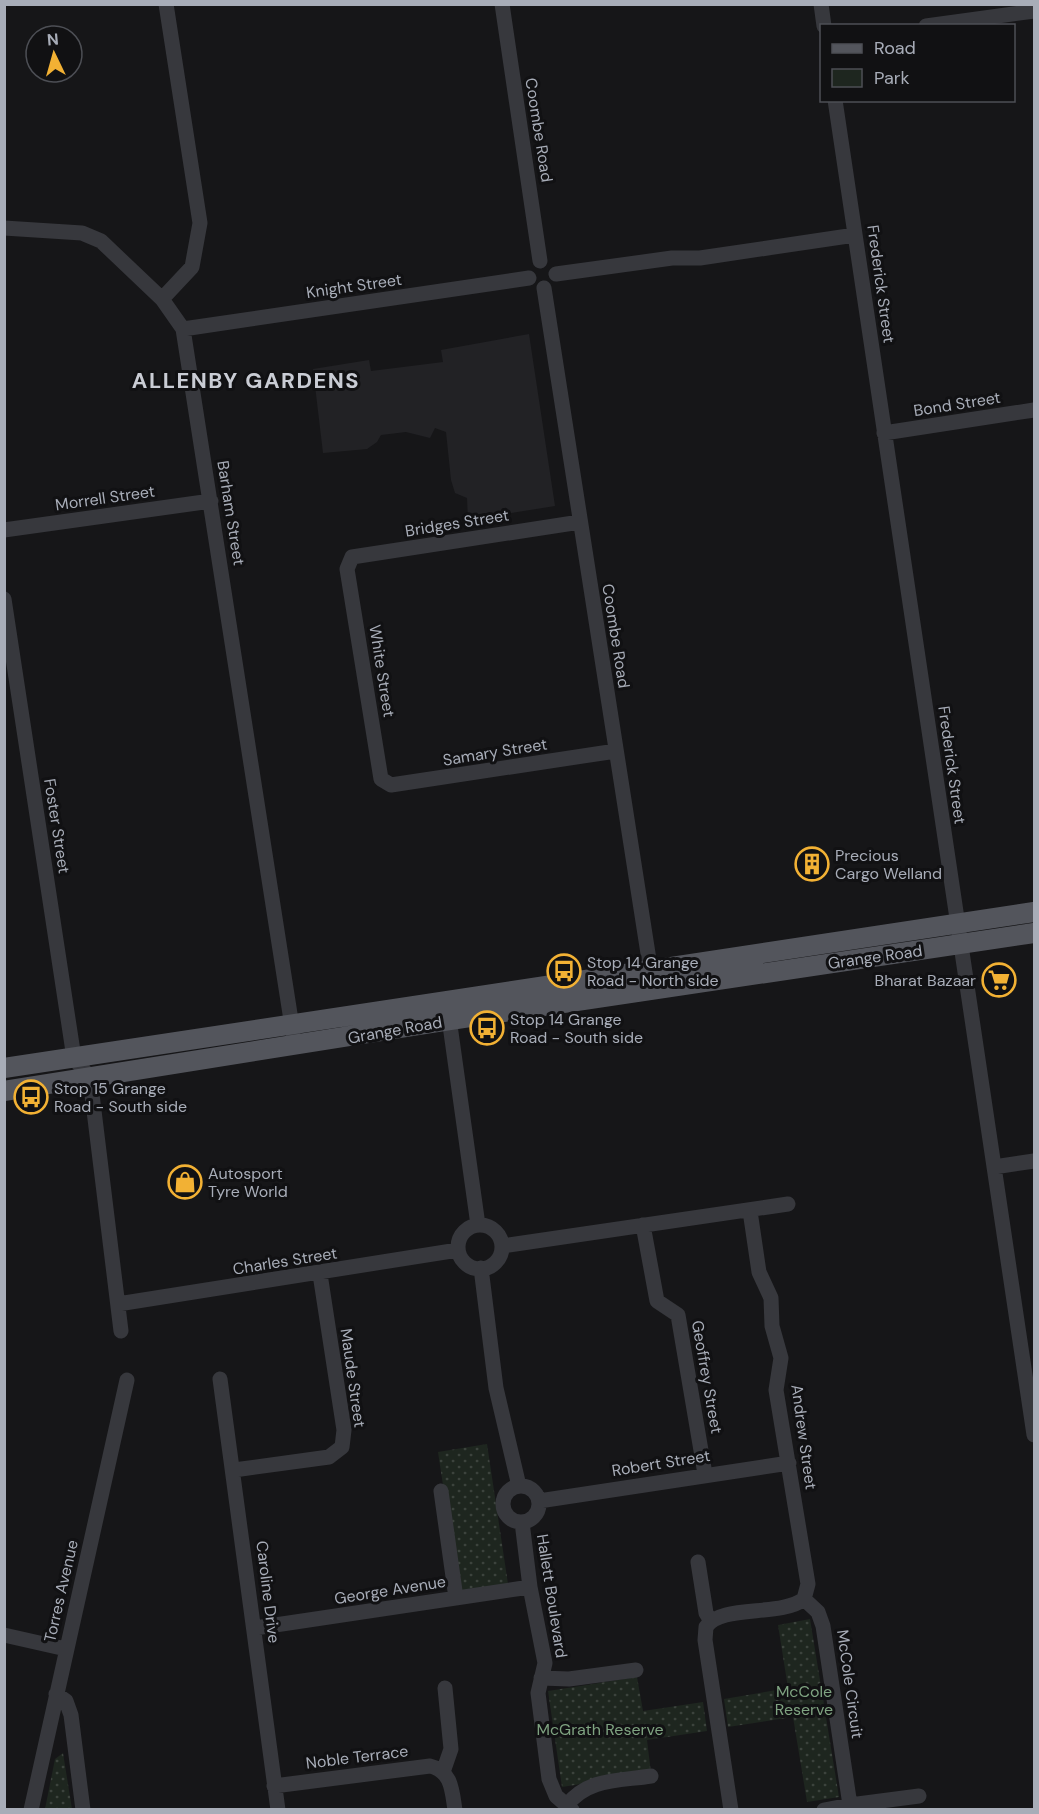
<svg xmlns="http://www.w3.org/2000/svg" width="1039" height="1814" font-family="'DM Sans',sans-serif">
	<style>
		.built { fill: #222225 }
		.green { fill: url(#green-dots) }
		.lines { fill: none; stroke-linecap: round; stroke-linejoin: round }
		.minor { stroke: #37383d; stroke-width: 15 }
		.major { stroke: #53555c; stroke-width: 20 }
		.labels { text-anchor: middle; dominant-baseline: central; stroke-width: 6; stroke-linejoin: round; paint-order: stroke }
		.street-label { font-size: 16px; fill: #a8adb8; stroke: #111113 }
		.poi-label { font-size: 16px; fill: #a8adb8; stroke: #111113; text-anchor: start }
		.park-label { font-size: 16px; fill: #7fa381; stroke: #111113 }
		.district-label { font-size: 22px; font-weight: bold; letter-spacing: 1.5px; fill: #c9ccd4; stroke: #111113 }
	</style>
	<defs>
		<pattern id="green-dots" width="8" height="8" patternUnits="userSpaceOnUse" patternTransform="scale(1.5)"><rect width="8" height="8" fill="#1e261f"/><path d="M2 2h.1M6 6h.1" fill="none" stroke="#3c433d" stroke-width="1.8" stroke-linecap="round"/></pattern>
	</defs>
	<rect width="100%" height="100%" fill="#161618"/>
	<path class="built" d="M529,334L555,506L468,520L467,498L455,493L451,480L446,432L435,428L430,438L406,432L381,435L377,442L367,449L323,453L313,369L369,360L371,371L443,362L441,350Z"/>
	<path class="green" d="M487,1444L508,1584L459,1591L438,1452Z
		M810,1619L839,1797L807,1802L793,1717L728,1727L724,1699L788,1688L778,1625Z
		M637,1677L643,1711L703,1702L707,1731L647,1740L651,1773L562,1787L548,1691Z
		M63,1753L72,1809H45L55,1759Z"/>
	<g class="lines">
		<path class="minor" d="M166,4L200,223L192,267L162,299L183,329L293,1033
			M502,4L540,261
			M821,4L824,26
			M926,26L1034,11
			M835,100L1034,1435
			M4,228L82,233L101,241L162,299
			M556,274L672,258H700L855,235
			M544,288L652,979
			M183,329L529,278
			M884,433L1034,410
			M580,522L352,557L347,569L381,779L391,785L616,751
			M4,530L211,501
			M4,599L74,1058L90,1078L121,1331
			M448,1011L478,1225
			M994,1167L1034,1161
			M750,1211L759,1272L771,1298L772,1326L781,1358L776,1390L808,1584L804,1599
			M643,1225L657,1301L678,1315L705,1474
			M458 1247a22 22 0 1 1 44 0a22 22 0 1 1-44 0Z
			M502,1246L788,1204
			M481,1268L496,1388L519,1486
			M118,1304L458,1250
			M220,1379L278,1810
			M234,1470L329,1457L342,1447L344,1430L320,1274
			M503 1504a18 18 0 1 1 36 0a18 18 0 1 1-36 0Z
			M441,1491L456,1598
			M539,1501L789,1463
			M522,1522L530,1587L545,1663L538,1693L549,1779L556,1796L572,1810
			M698,1562L706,1613L711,1621
			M804,1599L818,1612L823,1626L850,1805L919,1796
			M255,1628L530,1587
			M4,1635L66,1649
			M541,1678L569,1679L636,1670
			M56,1694L66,1701L71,1715L83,1810
			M443,1772L451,1749L445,1688
			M274,1786L430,1766C452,1771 452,1791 455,1810
			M567,1805C588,1778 619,1781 651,1776
			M31,1810L127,1380
			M731,1810L705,1640L706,1627C720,1604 781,1617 804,1599
			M824,1810L850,1805"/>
		<path class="major" d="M4,1068L1034,912
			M4,1091L450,1020L1034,933"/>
	</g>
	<defs>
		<symbol id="building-ring" viewBox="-11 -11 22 22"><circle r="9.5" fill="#111113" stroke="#f2b134" stroke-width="1.5"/><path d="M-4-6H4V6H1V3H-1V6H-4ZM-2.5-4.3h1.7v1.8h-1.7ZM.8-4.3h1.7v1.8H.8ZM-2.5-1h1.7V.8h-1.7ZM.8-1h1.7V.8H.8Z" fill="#f2b134"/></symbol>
		<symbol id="bus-ring" viewBox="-11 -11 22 22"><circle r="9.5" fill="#111113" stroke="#f2b134" stroke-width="1.5"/><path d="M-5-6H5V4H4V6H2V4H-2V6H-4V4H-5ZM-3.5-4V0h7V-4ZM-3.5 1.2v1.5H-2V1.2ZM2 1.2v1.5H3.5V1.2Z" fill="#f2b134"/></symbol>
		<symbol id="supermarket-ring" viewBox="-11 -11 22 22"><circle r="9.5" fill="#111113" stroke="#f2b134" stroke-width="1.5"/><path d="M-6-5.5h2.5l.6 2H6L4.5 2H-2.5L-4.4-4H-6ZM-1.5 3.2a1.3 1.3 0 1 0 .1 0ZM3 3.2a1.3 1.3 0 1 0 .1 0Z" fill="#f2b134"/></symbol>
		<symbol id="shop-ring" viewBox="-11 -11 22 22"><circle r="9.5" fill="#111113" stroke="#f2b134" stroke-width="1.5"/><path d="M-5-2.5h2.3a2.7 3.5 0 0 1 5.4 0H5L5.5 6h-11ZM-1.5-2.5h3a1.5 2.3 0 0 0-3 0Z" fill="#f2b134"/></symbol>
	</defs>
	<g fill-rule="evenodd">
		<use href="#building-ring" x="793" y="845" width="38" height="38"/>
		<use href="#bus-ring" x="545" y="952" width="38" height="38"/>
		<use href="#supermarket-ring" x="980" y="961" width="38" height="38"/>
		<use href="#bus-ring" x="468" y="1009" width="38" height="38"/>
		<use href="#bus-ring" x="12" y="1078" width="38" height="38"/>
		<use href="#shop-ring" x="166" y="1163" width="38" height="38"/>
	</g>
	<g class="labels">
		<g class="street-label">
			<text transform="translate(539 130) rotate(81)">Coombe Road</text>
			<text transform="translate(881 284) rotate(82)">Frederick Street</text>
			<text transform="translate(354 286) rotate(-8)">Knight Street</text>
			<text transform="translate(957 404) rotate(-9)">Bond Street</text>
			<text transform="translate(105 498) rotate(-8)">Morrell Street</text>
			<text transform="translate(231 513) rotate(81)">Barham Street</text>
			<text transform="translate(457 523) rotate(-9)">Bridges Street</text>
			<text transform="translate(616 636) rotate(81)">Coombe Road</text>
			<text transform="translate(382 671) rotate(81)">White Street</text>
			<text transform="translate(495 752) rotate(-9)">Samary Street</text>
			<text transform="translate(952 765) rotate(82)">Frederick Street</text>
			<text transform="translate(57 826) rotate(81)">Foster Street</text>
			<text transform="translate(875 957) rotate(-8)">Grange Road</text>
			<text transform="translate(395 1030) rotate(-10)">Grange Road</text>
			<text transform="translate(285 1261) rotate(-9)">Charles Street</text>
			<text transform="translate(707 1377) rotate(80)">Geoffrey Street</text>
			<text transform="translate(353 1378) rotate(82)">Maude Street</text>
			<text transform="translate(804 1437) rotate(82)">Andrew Street</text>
			<text transform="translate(661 1463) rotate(-9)">Robert Street</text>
			<text transform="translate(390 1590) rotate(-9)">George Avenue</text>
			<text transform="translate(61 1591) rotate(-77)">Torres Avenue</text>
			<text transform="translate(268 1592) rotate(83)">Caroline Drive</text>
			<text transform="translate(552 1596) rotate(81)">Hallett Boulevard</text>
			<text transform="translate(850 1684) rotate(82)">McCole Circuit</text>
			<text transform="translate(357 1757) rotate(-7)">Noble Terrace</text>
		</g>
		<g class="poi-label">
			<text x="835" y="855">Precious<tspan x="835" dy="18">Cargo Welland</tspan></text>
			<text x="587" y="962">Stop 14 Grange<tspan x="587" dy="18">Road - North side</tspan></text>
			<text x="976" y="980" text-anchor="end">Bharat Bazaar</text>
			<text x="510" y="1019">Stop 14 Grange<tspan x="510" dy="18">Road - South side</tspan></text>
			<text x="54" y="1088">Stop 15 Grange<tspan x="54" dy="18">Road - South side</tspan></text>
			<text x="208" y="1173">Autosport<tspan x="208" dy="18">Tyre World</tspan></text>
		</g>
		<g class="park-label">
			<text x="804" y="1691">McCole<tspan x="804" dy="18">Reserve</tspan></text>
			<text x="600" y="1729">McGrath Reserve</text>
		</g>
		<g class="district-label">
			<text x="246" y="380">ALLENBY GARDENS</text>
		</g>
	</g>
	<rect width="1039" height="1814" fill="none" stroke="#a8adb8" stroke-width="12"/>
	<rect x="820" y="24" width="195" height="78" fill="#111113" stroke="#4d4f55" stroke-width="1.5"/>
	<rect x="832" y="44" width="30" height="9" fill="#53555c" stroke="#4d4f55" stroke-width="1.5"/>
	<text x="874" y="54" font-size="18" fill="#a8adb8">Road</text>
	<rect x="832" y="69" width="30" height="18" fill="#1e261f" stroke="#4d4f55" stroke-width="1.5"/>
	<text x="874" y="84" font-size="18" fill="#a8adb8">Park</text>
	<g transform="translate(54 54) rotate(355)"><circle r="28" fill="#111113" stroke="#4d4f55" stroke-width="1.5"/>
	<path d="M0-4.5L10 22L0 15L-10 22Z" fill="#f2b134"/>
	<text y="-9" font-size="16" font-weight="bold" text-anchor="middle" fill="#a8adb8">N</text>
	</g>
</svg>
